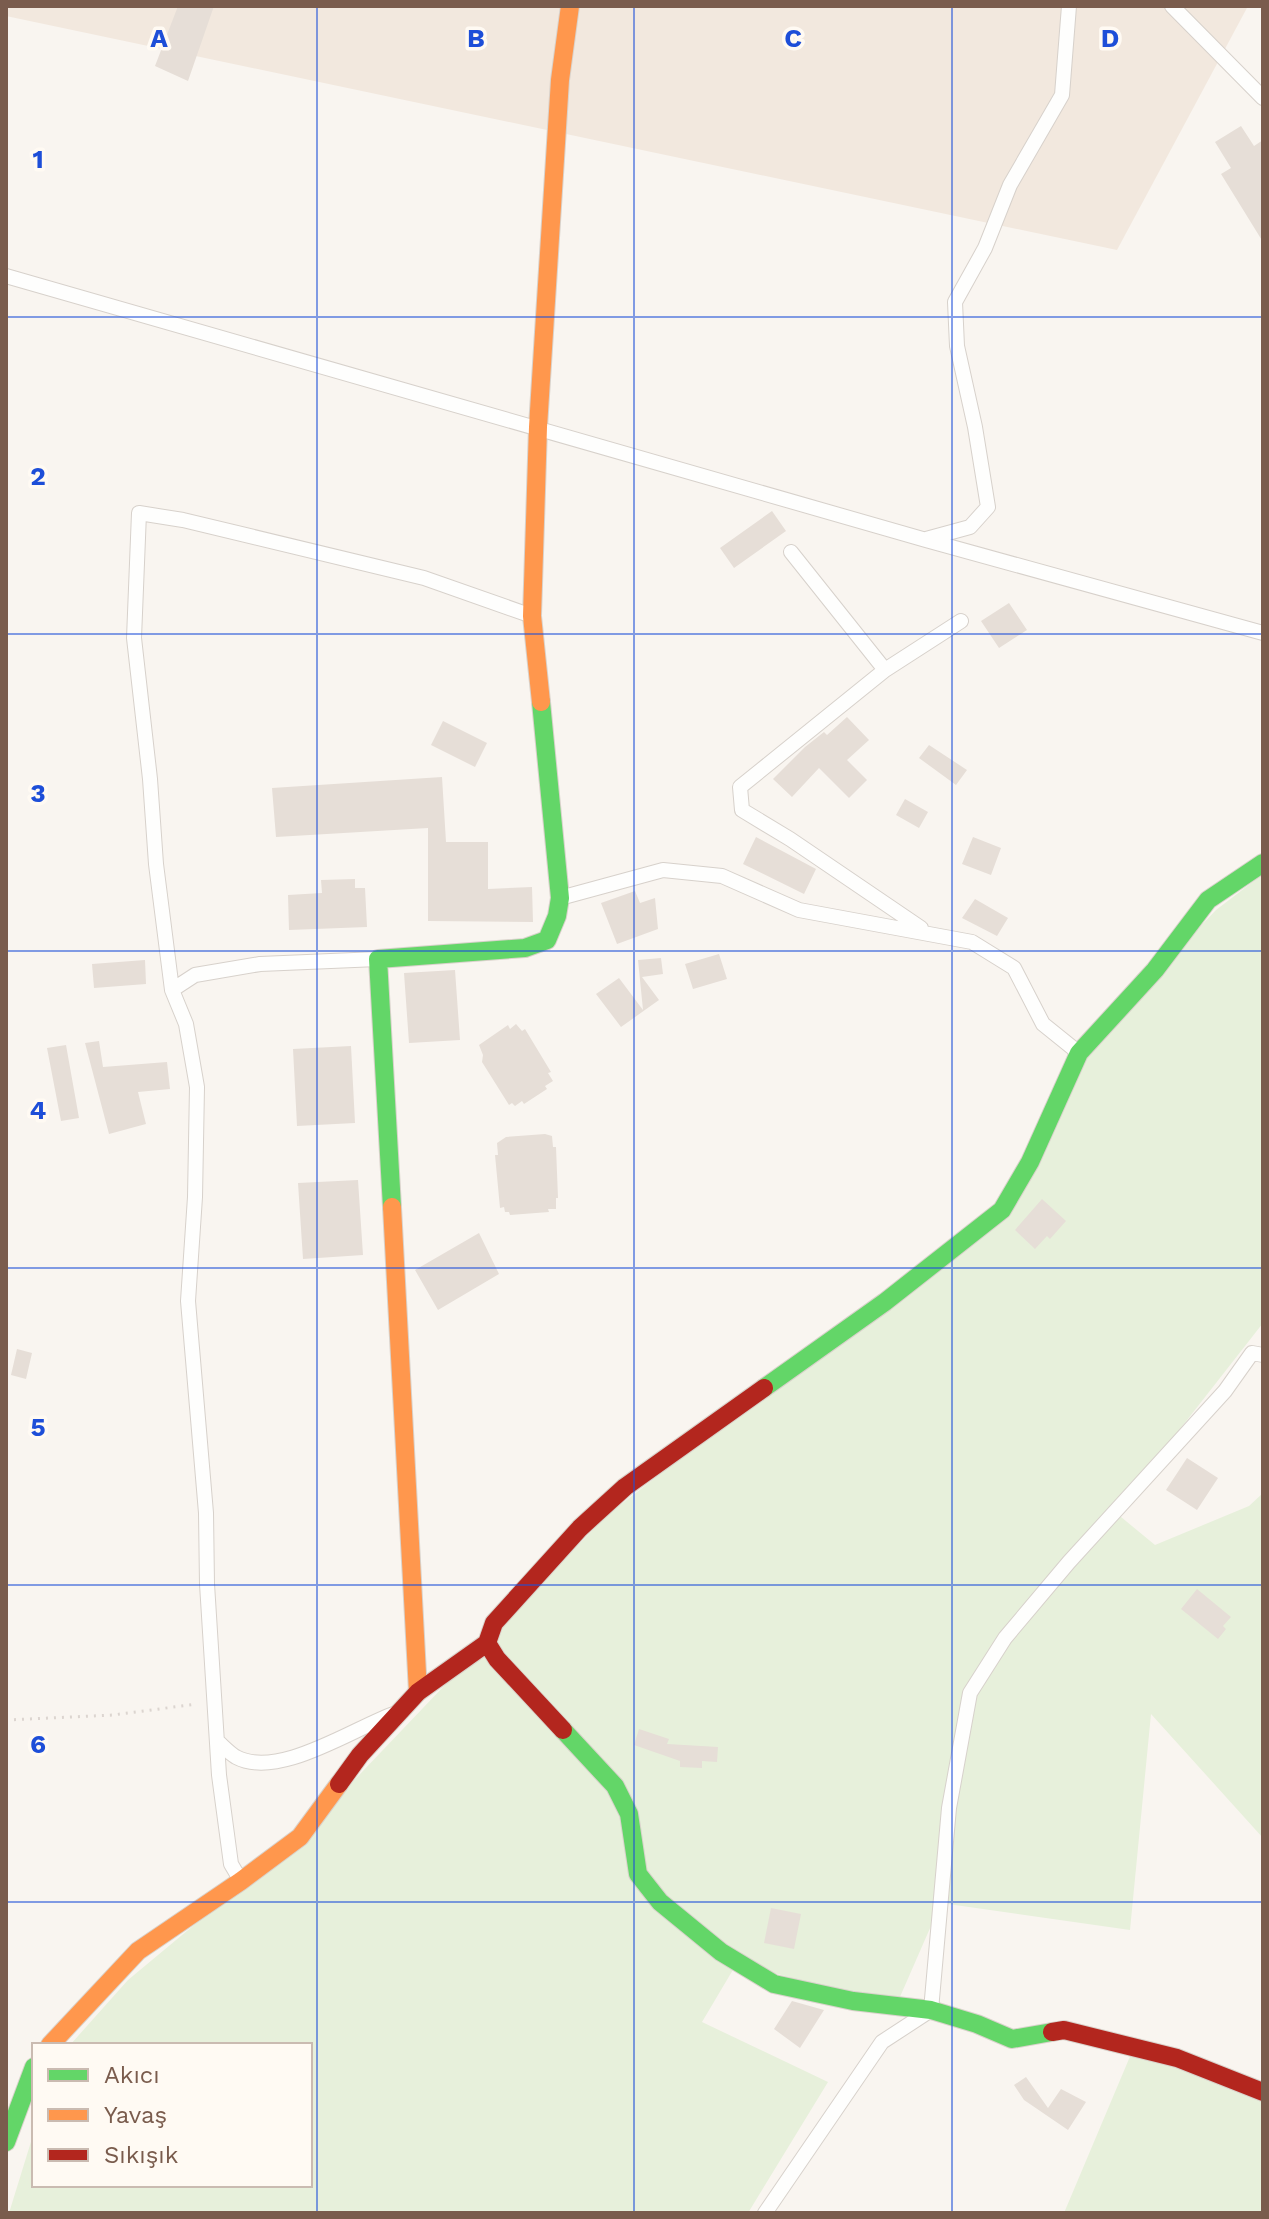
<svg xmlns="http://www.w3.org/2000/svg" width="1269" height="2219" font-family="'Work Sans',sans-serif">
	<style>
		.residential { fill: #f2e8de }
		.green { fill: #e7f0db }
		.building { fill: #e6ded7 }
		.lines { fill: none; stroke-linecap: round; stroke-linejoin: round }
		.street-casing { stroke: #d7d1cb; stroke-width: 16 }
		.fast-casing { stroke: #d9d2cb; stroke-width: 20 }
		.slow-casing { stroke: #d9d2cb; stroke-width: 20 }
		.jam-casing { stroke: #d9d2cb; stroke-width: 20 }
		.path { stroke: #dcd5d0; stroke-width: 3; stroke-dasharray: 2 6; stroke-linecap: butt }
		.street { stroke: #fefefd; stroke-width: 14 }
		.fast { stroke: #63d668; stroke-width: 18 }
		.slow { stroke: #ff974d; stroke-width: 18 }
		.jam { stroke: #b3261e; stroke-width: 18 }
		.grid { fill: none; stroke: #1d4ed8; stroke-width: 2; stroke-opacity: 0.55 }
		.grid-label { font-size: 26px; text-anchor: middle; font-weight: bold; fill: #1d4ed8; stroke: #fffaf3; stroke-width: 7; stroke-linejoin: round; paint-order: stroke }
	</style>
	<rect width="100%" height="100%" fill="#f9f5f0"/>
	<path class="residential" d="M6,6H1248L1117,250L6,16Z"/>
	<path class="green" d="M1263,874V1323L1115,1512L1155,1545L1249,1506L1263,1493V1838L1151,1714L1130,1930L941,1903L896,2006L737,1963L702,2022L828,2082L748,2213H9L34,2132V2185H310V2045H70L128,1980L300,1837L606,1516L989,1219L1079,1053L1216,910Z
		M1134,2047L1263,2091V2213H1064Z"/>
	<path class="building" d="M178,6H214L188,81L155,66Z
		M1241,126L1254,146L1263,140V242L1221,174L1231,168L1215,142Z
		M772,511L786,531L734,568L720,548Z
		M1009,603L1027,630L999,648L981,621Z
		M847,717L869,740L847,760L867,780L849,798L819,768L792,797L773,779L805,747L824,732L827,735Z
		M443,721L487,743L475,767L431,745Z
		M929,745L967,770L956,785L919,758Z
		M442,777L446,842H488V889L532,887L533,922L428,921V828L276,837L272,788Z
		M905,799L928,812L919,828L896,815Z
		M756,837L816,869L804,894L743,864Z
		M973,837L1001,848L991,875L962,864Z
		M355,879V888H365L367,927L289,930L288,895L322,893L321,880Z
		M635,891L640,903L655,898L658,929L617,944L601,903Z
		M975,899L1008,918L997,936L962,918Z
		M719,954L727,979L693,989L685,964Z
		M661,958L663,974L642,977L659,1000L621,1027L596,994L619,978L643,1010L638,960Z
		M145,960L146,984L94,988L92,964Z
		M455,970L460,1040L409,1043L404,973Z
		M516,1024L522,1031L525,1029L551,1072L548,1073L553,1081L545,1086L547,1089L524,1104L522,1101L515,1106L512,1103L509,1105L482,1062L483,1055L479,1045L508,1025L510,1029Z
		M99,1041L103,1067L167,1062L170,1089L138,1092L146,1124L109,1134L85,1043Z
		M66,1045L79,1118L61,1121L47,1048Z
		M351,1046L355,1123L297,1126L293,1049Z
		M545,1134L552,1136L553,1147H556L558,1198H556V1209H548L549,1212L510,1215L509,1212H505L504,1207L500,1208L495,1155H498L497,1143L506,1137Z
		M358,1180L363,1255L303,1259L298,1183Z
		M1042,1199L1066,1221L1050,1239L1047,1236L1035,1249L1015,1230Z
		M479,1233L499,1274L438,1310L415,1270Z
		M17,1349L32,1353L26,1379L11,1375Z
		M1187,1458L1218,1478L1197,1510L1166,1490Z
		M1197,1589L1231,1617L1223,1626L1226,1629L1218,1639L1181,1609Z
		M639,1729L669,1739L667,1744L718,1747L717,1762L702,1761V1768L680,1767V1761L634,1745Z
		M771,1908L801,1914L794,1949L764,1943Z
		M792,2001L824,2010L800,2048L774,2029Z
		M1026,2077L1048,2108L1061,2089L1086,2102L1068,2130L1024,2100L1014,2085Z"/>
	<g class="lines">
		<defs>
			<path id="street" d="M1172,6L1263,98
				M6,276L926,540L1263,633
				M926,539L970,527L988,507L975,427L957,346L955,302L985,248L1010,185L1062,95L1069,6
				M791,552L885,670L740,787L742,810L790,839L921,928
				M885,670L961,621
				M560,898L663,870L722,876L799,910L972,942L1014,968L1043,1024L1079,1053
				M172,990L195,975L260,964L378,959
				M217,1741C223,1746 229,1753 236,1757C279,1780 355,1727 396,1713
				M241,1881L231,1864L219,1775L207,1584L206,1513L188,1301L195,1197L197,1087L186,1024L172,990L156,864L150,779L134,638L139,513L183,520L424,578L532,616
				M765,2213L882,2042L931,2010L949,1808L970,1693L1005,1638L1069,1562L1225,1391L1252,1353L1263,1355"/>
			<path id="fast" d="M392,1207L378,959L525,948L547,940L557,916L560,898L541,702
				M764,1388L885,1302L1002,1210L1030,1162L1079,1053L1155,970L1208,900L1263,863
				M563,1730L615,1786L629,1814L638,1874L660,1902L721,1952L774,1984L853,2001L931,2010L977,2024L1012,2039L1052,2032
				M6,2142L34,2067"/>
			<path id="slow" d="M541,702L532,616L538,427L560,80L570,6
				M392,1207L418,1692
				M50,2045L138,1951L241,1881L300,1837L339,1784"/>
			<path id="jam" d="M563,1730L497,1659L487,1643L494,1623L580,1528L625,1487L764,1388
				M339,1784L360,1755L418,1692L487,1643
				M1052,2032L1064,2030L1177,2058L1263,2092"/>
		</defs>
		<use href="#street" class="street-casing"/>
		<use href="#fast" class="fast-casing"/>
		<use href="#slow" class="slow-casing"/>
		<use href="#jam" class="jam-casing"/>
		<path class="path" d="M6,1720L113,1715L197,1704"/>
		<use href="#street" class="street"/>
		<use href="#fast" class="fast"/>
		<use href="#slow" class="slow"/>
		<use href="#jam" class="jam"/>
	</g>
	<path class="grid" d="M317,6V2213M634,6V2213M952,6V2213M6,317H1263M6,634H1263M6,951H1263M6,1268H1263M6,1585H1263M6,1902H1263"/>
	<g class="grid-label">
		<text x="159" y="47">A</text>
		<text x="476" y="47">B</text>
		<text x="793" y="47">C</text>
		<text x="1110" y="47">D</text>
		<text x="38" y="168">1</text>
		<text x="38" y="485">2</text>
		<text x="38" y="802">3</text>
		<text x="38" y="1119">4</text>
		<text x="38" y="1436">5</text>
		<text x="38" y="1753">6</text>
	</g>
	<rect width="1269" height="2219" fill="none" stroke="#7a5c4d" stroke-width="16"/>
	<rect x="32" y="2043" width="280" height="144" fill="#fffaf3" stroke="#cabbb1" stroke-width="2"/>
	<rect x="48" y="2069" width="40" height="12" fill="#63d668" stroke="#cabbb1" stroke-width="2"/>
	<text x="104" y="2083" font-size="24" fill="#7a5c4d">Akıcı</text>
	<rect x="48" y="2109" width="40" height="12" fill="#ff974d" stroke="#cabbb1" stroke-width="2"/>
	<text x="104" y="2123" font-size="24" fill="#7a5c4d">Yavaş</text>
	<rect x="48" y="2149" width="40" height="12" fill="#b3261e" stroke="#cabbb1" stroke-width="2"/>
	<text x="104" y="2163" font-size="24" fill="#7a5c4d">Sıkışık</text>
</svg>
